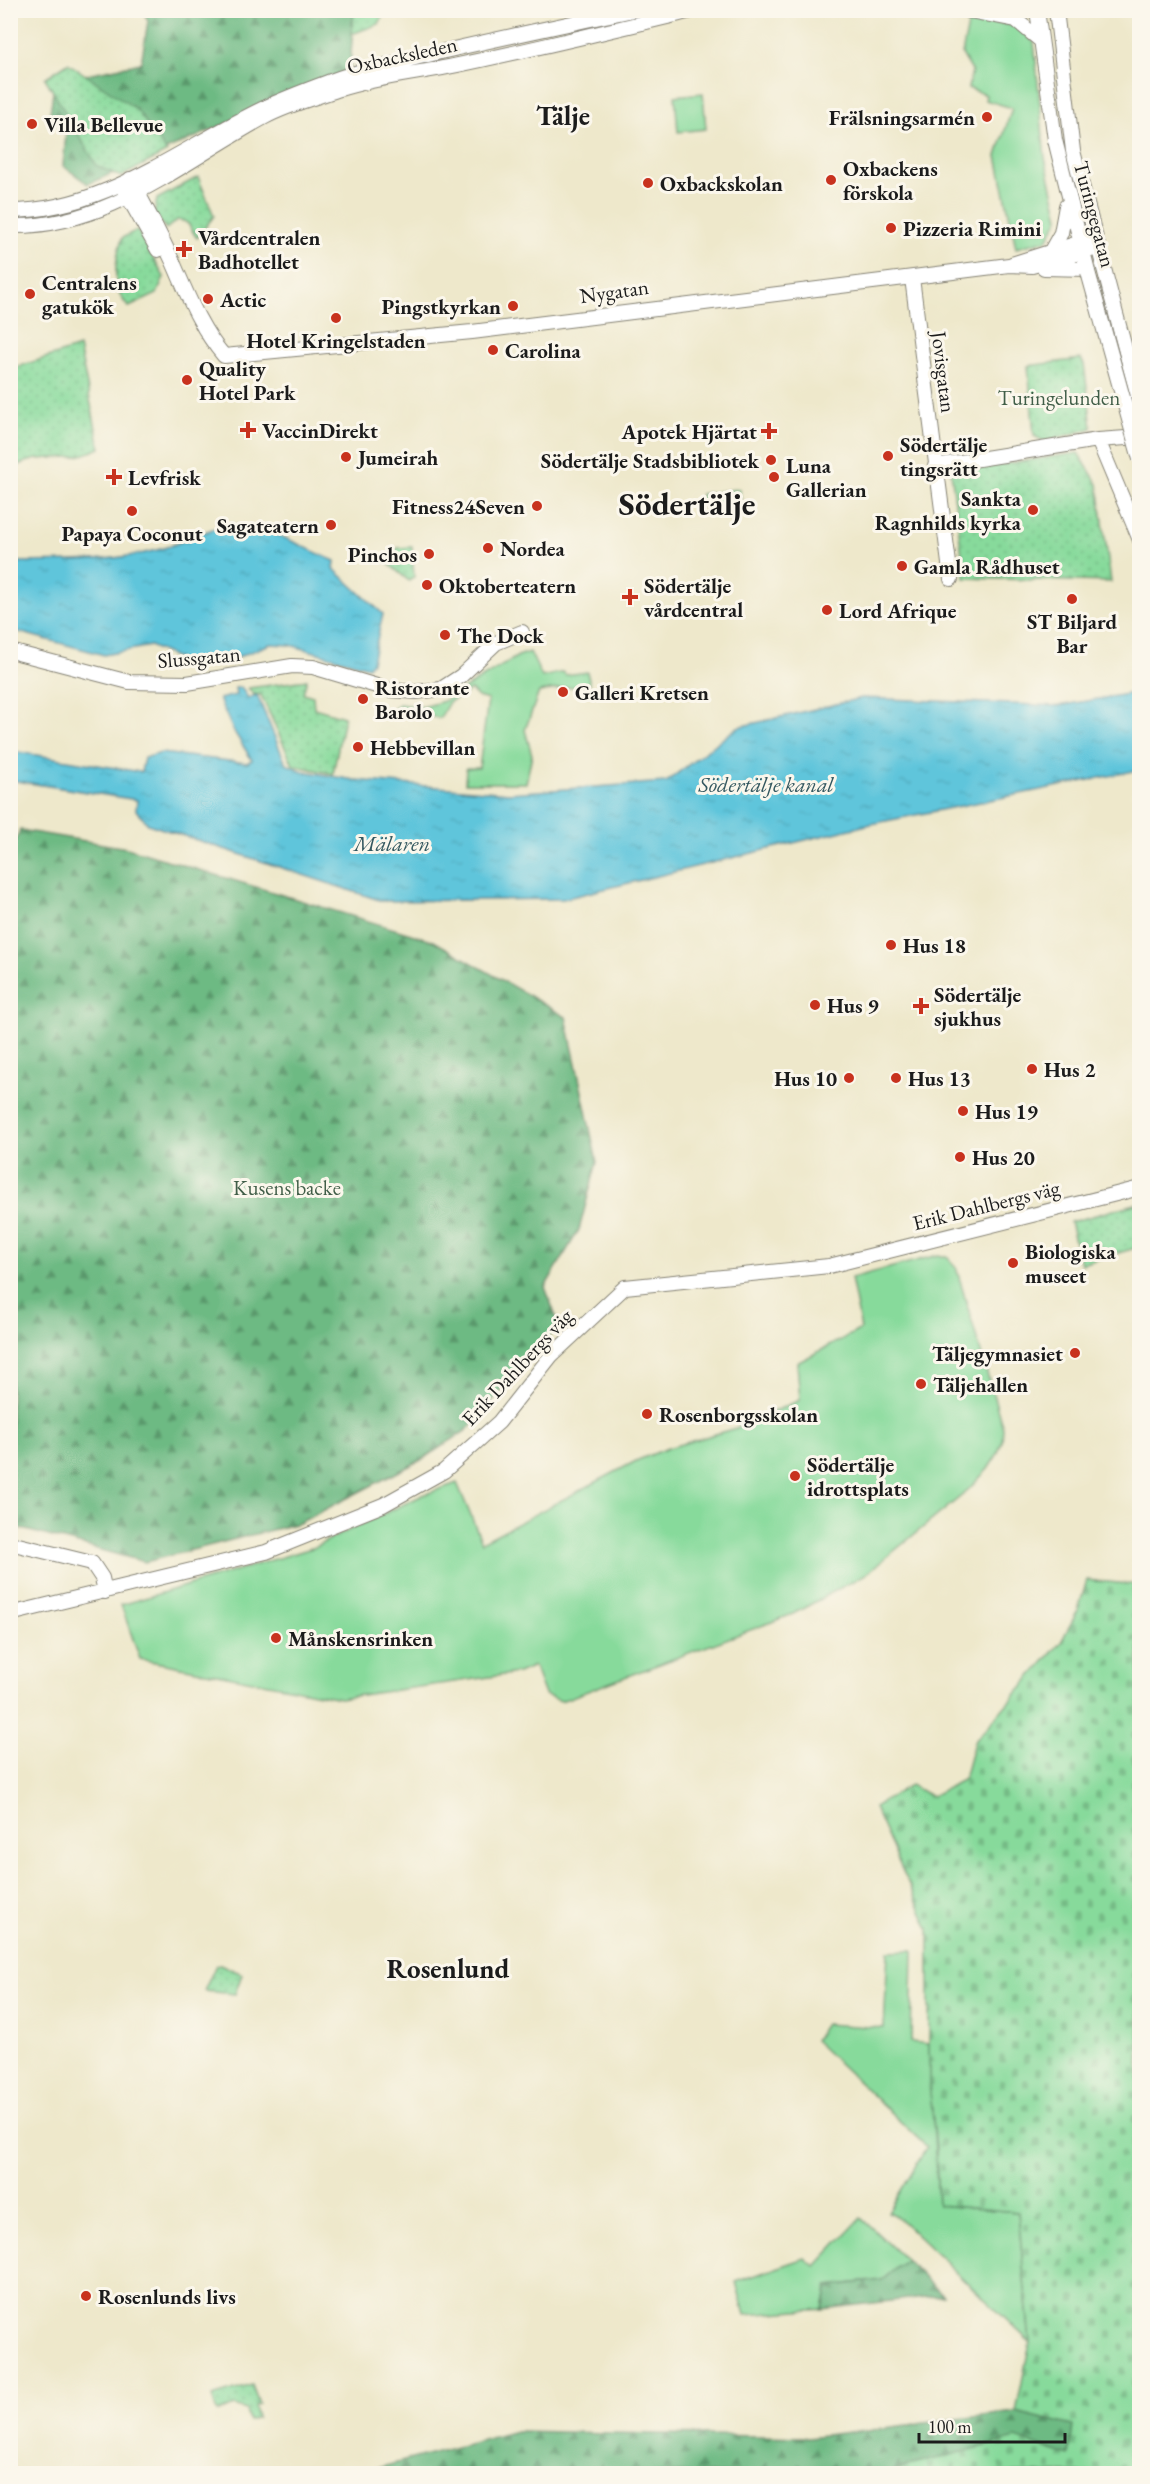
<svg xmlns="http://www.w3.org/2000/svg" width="1150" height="2484" font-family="'EB Garamond',serif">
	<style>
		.grass { fill: #87da9b; stroke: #527b5c; stroke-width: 1.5 }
		.forest { fill: url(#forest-firs); stroke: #446b50; stroke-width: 1.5 }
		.cemetery { fill: url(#cemetery-stones); stroke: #527b5c; stroke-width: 1.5 }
		.park { fill: url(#park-dots); stroke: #527b5c; stroke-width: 1.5 }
		.water { fill: url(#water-ripples); stroke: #3d707c; stroke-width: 1.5 }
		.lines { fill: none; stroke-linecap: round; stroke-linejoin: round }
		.secondary-casing { stroke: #858274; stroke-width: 16 }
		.secondary { stroke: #fff; stroke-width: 14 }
		.secondary-bridge-casing { stroke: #858274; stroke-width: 16; stroke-linecap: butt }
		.secondary-bridge { stroke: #fff; stroke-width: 14 }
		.poi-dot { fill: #c8321e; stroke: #fbf7ec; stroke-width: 2 }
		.labels { text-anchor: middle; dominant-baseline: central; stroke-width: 6; stroke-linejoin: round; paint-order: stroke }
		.street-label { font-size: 21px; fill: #1c1c1c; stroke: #fbf7ec }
		.poi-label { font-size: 21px; font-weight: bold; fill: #1c1c1c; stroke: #fbf7ec; text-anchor: start }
		.park-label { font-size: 21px; fill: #415e48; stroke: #fbf7ec }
		.water-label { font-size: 22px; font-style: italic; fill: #33575f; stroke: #fbf7ec }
		.district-label { font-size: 27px; font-weight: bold; fill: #1c1c1c; stroke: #fbf7ec }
		.town-label { font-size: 33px; font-weight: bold; fill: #1c1c1c; stroke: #fbf7ec }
	</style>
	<defs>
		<pattern id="forest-firs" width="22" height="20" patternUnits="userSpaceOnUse" patternTransform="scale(1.5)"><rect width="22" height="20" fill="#6dba83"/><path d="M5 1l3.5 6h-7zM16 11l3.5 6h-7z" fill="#59966a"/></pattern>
		<pattern id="cemetery-stones" width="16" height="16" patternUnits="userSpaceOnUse" patternTransform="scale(1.5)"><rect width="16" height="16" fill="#87da9b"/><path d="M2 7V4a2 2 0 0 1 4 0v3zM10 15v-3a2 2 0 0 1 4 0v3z" fill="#74ba85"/></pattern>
		<pattern id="park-dots" width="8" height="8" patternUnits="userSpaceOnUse" patternTransform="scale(1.5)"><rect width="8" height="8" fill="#87da9b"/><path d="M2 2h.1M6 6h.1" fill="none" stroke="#74ba85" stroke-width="1.8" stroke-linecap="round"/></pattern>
		<pattern id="water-ripples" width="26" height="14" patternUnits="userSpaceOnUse" patternTransform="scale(1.5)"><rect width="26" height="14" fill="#5ec5db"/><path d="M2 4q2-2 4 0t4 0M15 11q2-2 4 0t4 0" fill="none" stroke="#51a9bb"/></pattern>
	</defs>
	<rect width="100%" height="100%" fill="#fbf7ec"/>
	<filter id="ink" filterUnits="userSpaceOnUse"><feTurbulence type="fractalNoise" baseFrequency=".0167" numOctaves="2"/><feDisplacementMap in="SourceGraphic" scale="12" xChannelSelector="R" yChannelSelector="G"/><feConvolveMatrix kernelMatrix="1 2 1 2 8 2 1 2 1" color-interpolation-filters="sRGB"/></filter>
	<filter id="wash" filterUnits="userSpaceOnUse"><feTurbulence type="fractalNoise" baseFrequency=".008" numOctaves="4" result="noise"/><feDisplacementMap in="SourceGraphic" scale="24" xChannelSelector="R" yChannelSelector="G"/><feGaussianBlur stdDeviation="1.35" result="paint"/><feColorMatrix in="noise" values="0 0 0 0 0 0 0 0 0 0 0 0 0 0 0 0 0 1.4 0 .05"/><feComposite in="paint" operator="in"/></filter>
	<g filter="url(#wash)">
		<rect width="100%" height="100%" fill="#eee8cb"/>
		<path class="grass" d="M969,20L1014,25L1034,42L1045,158L1059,218L1047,240L1016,248L997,156L1012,108L985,100L986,95L968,88L972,71L962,54Z
			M703,93L706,129L678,132L675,96Z
			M530,652L542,677L563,672L566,675L587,672L590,684L539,692L525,730L532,755L526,783H465L466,768H479L488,700L478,697L471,690L449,702L440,718L392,711L399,704L423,707L444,701L518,656Z
			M938,1255L947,1257L956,1267L1003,1428L1002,1442L997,1455L988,1469L965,1493L866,1574L793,1614L561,1701L545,1695L534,1666L518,1673L340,1698L140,1659L121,1605L312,1548L423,1495L457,1483L482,1542L638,1460L668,1448L736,1428L800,1400L797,1363L861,1329L851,1278Z
			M913,1950L911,2042L929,2044L938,2205L1018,2212L1030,2342L899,2218L888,2212L927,2147L814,2040L825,2024L884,2028L888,1951Z
			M861,2218L906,2260L882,2280L828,2286L823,2309L745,2315L736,2282L805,2258L816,2266Z"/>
		<path class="forest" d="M237,10L240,14L247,10L354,11L350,70L88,184L63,166L66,134L50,113L54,85L92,73L141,63L148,21L143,11Z
			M20,830L127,848L434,941L566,1017L597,1162L579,1230L545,1287L559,1325L467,1430L421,1460L299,1523L145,1562L11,1526L10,853Z
			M906,2260L943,2295L823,2309L828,2286L882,2280Z
			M1016,2412L1073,2426L1069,2456L1140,2473L374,2474V2469L516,2431L808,2437Z"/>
		<path class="cemetery" d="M1087,1580L1139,1585V2473H890L905,2467L1016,2438L1069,2456L1073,2426L1016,2412L1030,2342L1018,2212L938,2205L936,2147L929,2083V1929L874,1807L910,1785L932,1796L964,1779L974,1742L1061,1642L1078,1610Z"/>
		<path class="park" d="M354,11V10L385,11L379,24L352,34Z
			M68,63L136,109L167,152L121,177L97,166L45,78Z
			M198,177L214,216L197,238C189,229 192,221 177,220L166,229L154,214L157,199Z
			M137,230L164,277L157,294L129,307C110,289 115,261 122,238Z
			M79,347L100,448C93,451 84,455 77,456C54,460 29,454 11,471V369Z
			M1081,359L1084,364L1092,428L1045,442L1034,436L1028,366Z
			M1078,453L1098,484L1111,582L965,578L951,472Z
			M739,489L741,500L702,505L701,494Z
			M412,547L414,577L409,581L384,560L398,548Z
			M307,680L303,693L313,696L314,708L344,717L333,774L293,765L261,695L253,694L248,688Z
			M1139,1203V1247L1081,1264L1070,1222Z
			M220,1964L242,1974L235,1994L204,1991L216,1965Z
			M252,2385L259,2404L255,2406L257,2418L249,2421L246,2410L235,2406L217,2412L212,2397Z"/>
		<path class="water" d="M226,525C267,524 299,546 335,561L334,569L383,614L372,662L368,667L290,645L270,644L236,658L234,664H230L226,660L190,664L150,646L104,655L11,630V562C59,561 109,563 157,550C181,544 202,531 226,525Z
			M241,687L248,698L257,695L286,764L303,771L354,780L509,793L666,782L738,727L862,698L1058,706L1139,692V770L871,824L563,899L382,901L148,824L136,810L137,800L11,780V751L141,772L144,758L161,753L247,763L252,760L233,730L219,699L236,695L235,688Z"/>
	</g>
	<g filter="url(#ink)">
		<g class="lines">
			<defs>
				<path id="secondary" d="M964,10L1016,20L1040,40
					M1037,10L1055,140L1088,272
					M1056,10L1073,151L1140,405
					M130,179C146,207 160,234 173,262C188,296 200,328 224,356L472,332L1009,265L1032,266L1098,248
					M123,188L158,250
					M10,211C105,211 182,147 264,108C287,97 312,88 336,79C360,70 386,66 411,59C485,41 559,26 633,10
					M10,226C107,229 185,160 265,117C287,105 314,98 337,90C373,78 412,74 448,67C531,50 613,30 696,10
					M1052,249L1061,233L1066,206
					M1012,264L1088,240
					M1044,268L1087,269
					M912,278L951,579
					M1098,440L1140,540
					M935,466L1098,440L1140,437
					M10,651L129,682L187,683L292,666L313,667L390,690L416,692L441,689L461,676L496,643L522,632
					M10,1543L92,1563L102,1578L105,1592
					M10,1614L266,1552L383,1505L444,1471L499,1422L551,1356L625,1287L829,1266L1140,1188"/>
			</defs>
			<use href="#secondary" class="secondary-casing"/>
			<use href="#secondary" class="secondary"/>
			<defs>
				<path id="secondary-bridge" d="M1088,272L1140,459"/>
			</defs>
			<use href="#secondary-bridge" class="secondary-bridge-casing"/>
			<use href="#secondary-bridge" class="secondary-bridge"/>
		</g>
	</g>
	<g class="poi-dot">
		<circle cx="987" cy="117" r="6"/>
		<circle cx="32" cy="124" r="6"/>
		<circle cx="831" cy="180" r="6"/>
		<circle cx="648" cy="183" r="6"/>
		<circle cx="891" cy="228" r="6"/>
		<path d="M181 240h6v6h6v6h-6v6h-6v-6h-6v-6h6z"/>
		<circle cx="30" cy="294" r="6"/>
		<circle cx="208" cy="299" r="6"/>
		<circle cx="513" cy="306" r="6"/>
		<circle cx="336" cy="318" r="6"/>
		<circle cx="493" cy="350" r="6"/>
		<circle cx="187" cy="380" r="6"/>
		<path d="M245 421h6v6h6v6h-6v6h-6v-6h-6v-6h6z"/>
		<path d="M766 422h6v6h6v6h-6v6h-6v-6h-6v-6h6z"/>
		<circle cx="888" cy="456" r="6"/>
		<circle cx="346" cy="457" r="6"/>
		<circle cx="771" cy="460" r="6"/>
		<path d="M111 468h6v6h6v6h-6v6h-6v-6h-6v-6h6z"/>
		<circle cx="774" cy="477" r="6"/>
		<circle cx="537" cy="506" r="6"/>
		<circle cx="1033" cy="510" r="6"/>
		<circle cx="132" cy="511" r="6"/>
		<circle cx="331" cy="525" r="6"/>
		<circle cx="488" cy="548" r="6"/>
		<circle cx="429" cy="554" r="6"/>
		<circle cx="902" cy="566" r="6"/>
		<circle cx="427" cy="585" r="6"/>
		<path d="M627 588h6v6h6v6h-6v6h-6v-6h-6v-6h6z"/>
		<circle cx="1072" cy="599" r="6"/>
		<circle cx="827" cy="610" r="6"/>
		<circle cx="445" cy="635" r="6"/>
		<circle cx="563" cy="692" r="6"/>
		<circle cx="363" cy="699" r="6"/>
		<circle cx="358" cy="747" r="6"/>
		<circle cx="891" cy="945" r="6"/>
		<circle cx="815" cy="1005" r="6"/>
		<path d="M918 997h6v6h6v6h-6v6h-6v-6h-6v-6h6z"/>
		<circle cx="1032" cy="1069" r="6"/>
		<circle cx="849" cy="1078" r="6"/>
		<circle cx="896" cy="1078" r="6"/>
		<circle cx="963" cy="1111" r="6"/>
		<circle cx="960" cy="1157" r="6"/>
		<circle cx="1013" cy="1263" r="6"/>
		<circle cx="1075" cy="1353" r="6"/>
		<circle cx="921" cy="1384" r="6"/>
		<circle cx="647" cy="1414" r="6"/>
		<circle cx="795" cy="1476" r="6"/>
		<circle cx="276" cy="1638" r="6"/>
		<circle cx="86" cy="2296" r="6"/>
	</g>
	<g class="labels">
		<g class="street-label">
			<text transform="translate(402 55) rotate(-12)">Oxbacksleden</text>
			<text transform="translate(1095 214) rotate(75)">Turingegatan</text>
			<text transform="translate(614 291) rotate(-8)">Nygatan</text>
			<text transform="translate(944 372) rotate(83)">Jovisgatan</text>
			<text transform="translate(199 657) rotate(-5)">Slussgatan</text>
			<text transform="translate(986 1205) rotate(-14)">Erik Dahlbergs väg</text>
			<text transform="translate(517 1367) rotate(-47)">Erik Dahlbergs väg</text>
		</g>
		<g class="poi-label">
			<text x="975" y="117" text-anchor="end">Frälsningsarmén</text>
			<text x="44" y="124">Villa Bellevue</text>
			<text x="843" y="168">Oxbackens<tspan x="843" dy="24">förskola</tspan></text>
			<text x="660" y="183">Oxbackskolan</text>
			<text x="903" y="228">Pizzeria Rimini</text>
			<text x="198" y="237">Vårdcentralen<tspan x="198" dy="24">Badhotellet</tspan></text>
			<text x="42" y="282">Centralens<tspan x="42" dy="24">gatukök</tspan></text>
			<text x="220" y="299">Actic</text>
			<text x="501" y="306" text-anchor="end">Pingstkyrkan</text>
			<text x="336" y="340" text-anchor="middle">Hotel Kringelstaden</text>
			<text x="505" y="350">Carolina</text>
			<text x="199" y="368">Quality<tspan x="199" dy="24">Hotel Park</tspan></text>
			<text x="262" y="430">VaccinDirekt</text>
			<text x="757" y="431" text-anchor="end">Apotek Hjärtat</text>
			<text x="900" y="444">Södertälje<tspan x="900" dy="24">tingsrätt</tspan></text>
			<text x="358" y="457">Jumeirah</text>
			<text x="759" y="460" text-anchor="end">Södertälje Stadsbibliotek</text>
			<text x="786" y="465">Luna<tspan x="786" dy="24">Gallerian</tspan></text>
			<text x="128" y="477">Levfrisk</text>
			<text x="1021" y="498" text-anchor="end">Sankta<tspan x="1021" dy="24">Ragnhilds kyrka</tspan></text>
			<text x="525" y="506" text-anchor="end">Fitness24Seven</text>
			<text x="319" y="525" text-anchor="end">Sagateatern</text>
			<text x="132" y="533" text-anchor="middle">Papaya Coconut</text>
			<text x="500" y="548">Nordea</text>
			<text x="417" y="554" text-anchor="end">Pinchos</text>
			<text x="914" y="566">Gamla Rådhuset</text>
			<text x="439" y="585">Oktoberteatern</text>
			<text x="644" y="585">Södertälje<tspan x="644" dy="24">vårdcentral</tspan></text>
			<text x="839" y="610">Lord Afrique</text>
			<text x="1072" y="621" text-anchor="middle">ST Biljard<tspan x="1072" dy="24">Bar</tspan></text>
			<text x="457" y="635">The Dock</text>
			<text x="375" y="687">Ristorante<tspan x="375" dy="24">Barolo</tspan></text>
			<text x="575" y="692">Galleri Kretsen</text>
			<text x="370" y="747">Hebbevillan</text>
			<text x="903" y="945">Hus 18</text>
			<text x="934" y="994">Södertälje<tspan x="934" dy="24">sjukhus</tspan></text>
			<text x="827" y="1005">Hus 9</text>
			<text x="1044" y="1069">Hus 2</text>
			<text x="837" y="1078" text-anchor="end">Hus 10</text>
			<text x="908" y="1078">Hus 13</text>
			<text x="975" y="1111">Hus 19</text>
			<text x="972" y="1157">Hus 20</text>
			<text x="1025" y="1251">Biologiska<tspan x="1025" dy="24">museet</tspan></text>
			<text x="1063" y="1353" text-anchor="end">Täljegymnasiet</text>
			<text x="933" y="1384">Täljehallen</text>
			<text x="659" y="1414">Rosenborgsskolan</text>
			<text x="807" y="1464">Södertälje<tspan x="807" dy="24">idrottsplats</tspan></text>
			<text x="288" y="1638">Månskensrinken</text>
			<text x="98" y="2296">Rosenlunds livs</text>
		</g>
		<g class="park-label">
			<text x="1059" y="397">Turingelunden</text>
			<text x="287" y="1187">Kusens backe</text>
		</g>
		<g class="water-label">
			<text x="766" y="784">Södertälje kanal</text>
			<text x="392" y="843">Mälaren</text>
		</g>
		<g class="district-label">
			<text x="563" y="115">Tälje</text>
			<text x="448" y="1968">Rosenlund</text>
		</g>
		<g class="town-label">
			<text x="687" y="503">Södertälje</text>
		</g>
	</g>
	<rect width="1150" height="2484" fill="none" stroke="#fbf7ec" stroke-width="36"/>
	<path d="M919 2433v9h146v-9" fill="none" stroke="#1c1c1c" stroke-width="3"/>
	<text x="928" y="2433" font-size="18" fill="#1c1c1c" stroke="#fbf7ec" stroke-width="4.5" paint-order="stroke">100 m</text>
</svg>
